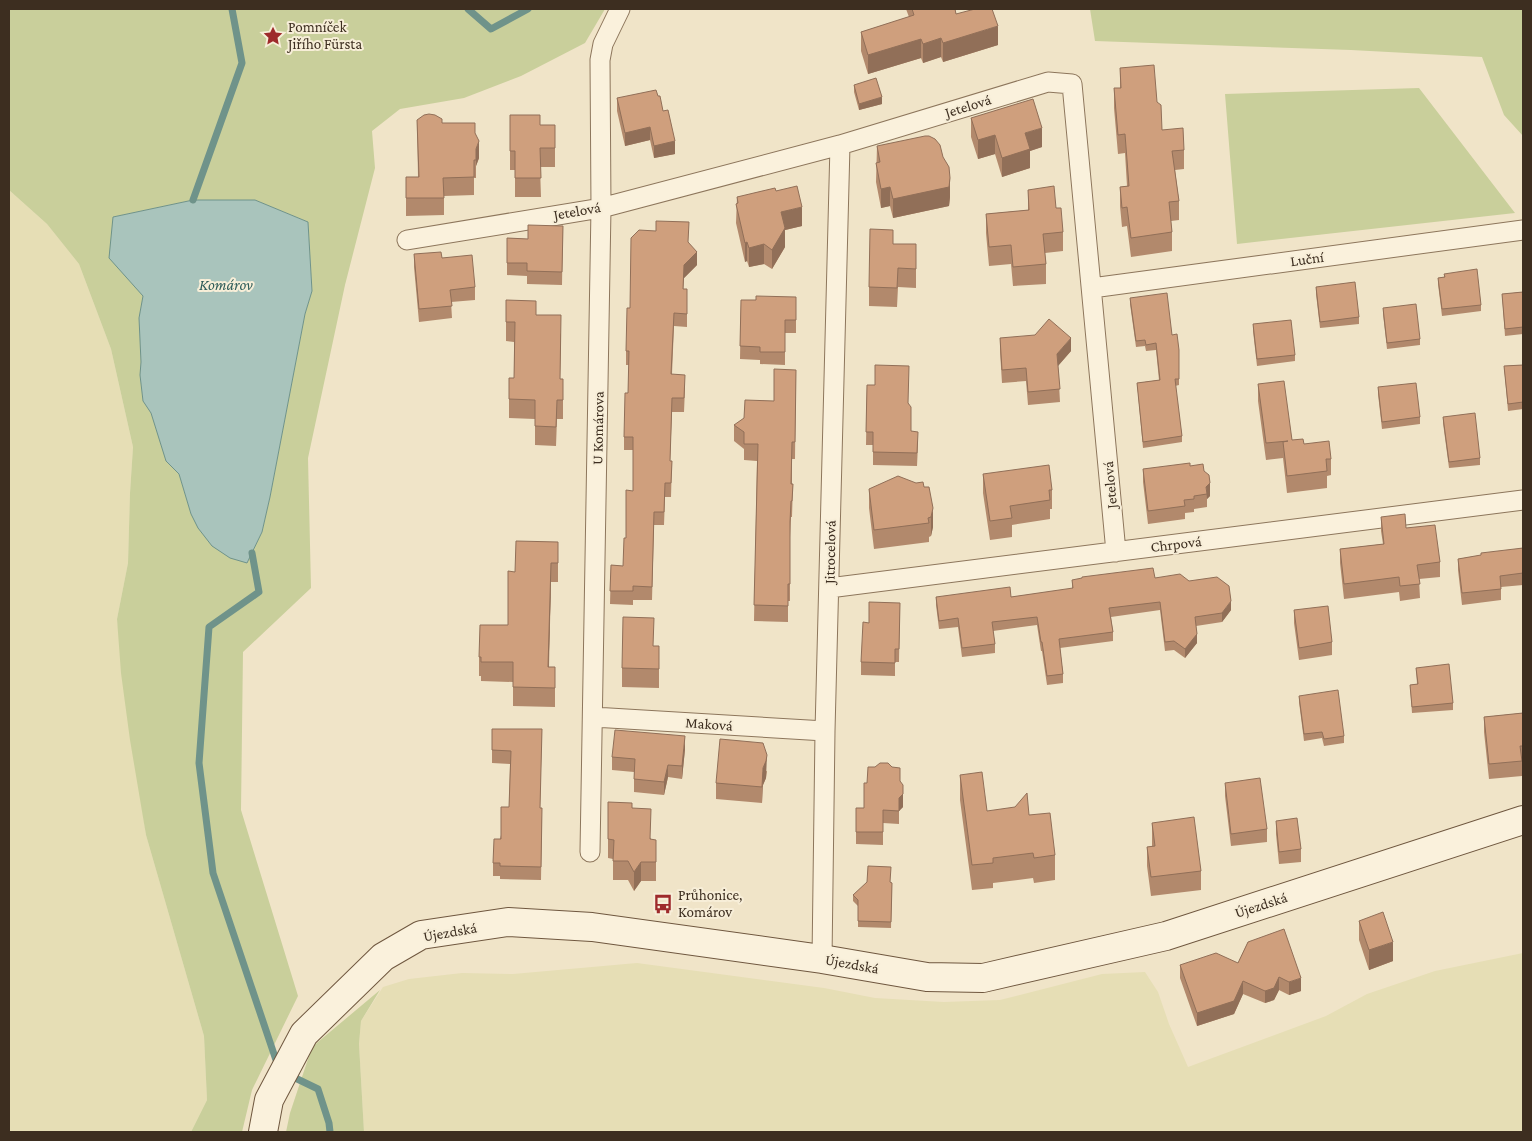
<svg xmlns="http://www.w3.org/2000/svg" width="1532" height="1141" font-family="'Crimson Pro',serif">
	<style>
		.farmland { fill: #e6deb5 }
		.green { fill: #c9cf9b; fill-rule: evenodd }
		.water { fill: #a9c4bc; stroke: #6f938a }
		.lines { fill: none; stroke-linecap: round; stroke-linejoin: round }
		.stream { stroke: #6f938a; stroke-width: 7 }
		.street-casing { stroke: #8d765c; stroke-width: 21 }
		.secondary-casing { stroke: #6f573f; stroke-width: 30 }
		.street { stroke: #faf1dc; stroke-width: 19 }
		.secondary { stroke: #faf1dc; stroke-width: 28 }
		.wall { fill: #b2896c }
		.shaded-wall { fill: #916f58 }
		.building { fill: #cf9f7d; stroke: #916f58 }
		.labels { text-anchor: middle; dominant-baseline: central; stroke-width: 4; stroke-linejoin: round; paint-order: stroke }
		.poi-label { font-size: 15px; fill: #3d2e20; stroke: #f7eed8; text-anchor: start }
		.street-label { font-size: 15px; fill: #3d2e20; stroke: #f7eed8 }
		.water-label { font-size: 16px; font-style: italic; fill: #2f5d5a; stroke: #f7eed8 }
	</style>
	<rect width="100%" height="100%" fill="#f0e4c8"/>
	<path class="farmland" d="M9,190L47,224L79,264L111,349L133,447L130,493L128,563L117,619L146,835L204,1036L207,1100L191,1132H9Z
		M1523,953V1132H364L359,1044L361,1021L383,987L409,979L462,973L513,974L637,963L824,988L875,998L944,1002L1000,1000L1102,974L1145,972L1158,992L1169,1024L1188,1067L1326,1016L1367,994L1435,971Z"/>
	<path class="green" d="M9,9H605L585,43L521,76L464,98L400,109L372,131L375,168L345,285L308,458L311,588L243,652L241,810L298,996L252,1090L242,1132H191L207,1100L204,1036L146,835L130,740L121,673L117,619L128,563L130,493L133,447L111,349L79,264L47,224L9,190ZM193,200H255L308,222L312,291L305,314L270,497L262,532L247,563L191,514L179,474L166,460L151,413L143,401L140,375L141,362L139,318L143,296L113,217Z
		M1090,9H1523V136L1504,115L1482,57L1351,50L1095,41Z
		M1419,88L1515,213L1237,244L1225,94Z
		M380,990L361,1021L359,1044L364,1132H286L290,1113L312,1047Z"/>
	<path class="water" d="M193,200H255L308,222L312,291L305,314L270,497L262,532L247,563L230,558L212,546L198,528L191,514L179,474L166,461L151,413L143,401L140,375L141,362L139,318L143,296L109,258L113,217Z"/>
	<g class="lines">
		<path class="stream" d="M468,9L491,29L528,9
			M193,200L242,63L232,9
			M252,553L259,592L209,627L199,763L213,873L278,1066
			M289,1075L318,1089L329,1123L330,1132"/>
		<defs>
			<path id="street" d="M407,240L601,208L840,145L1048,82L1072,84L1116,552
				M1092,288L1523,230
				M829,588L1523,500
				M593,717L825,731
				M590,852L601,208L600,60L603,44L620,9
				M822,959L825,731L840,145"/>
			<path id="secondary" d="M263,1132L269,1100L304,1034L383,957L421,935L508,922L592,927L822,959L927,977L983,978L1166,936L1523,820"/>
		</defs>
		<use href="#street" class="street-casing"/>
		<use href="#secondary" class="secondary-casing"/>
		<use href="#street" class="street"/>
		<use href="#secondary" class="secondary"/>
	</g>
	<path class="wall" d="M906,9H955L956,14L998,45L943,62L941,57L923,63L921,58L868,74L861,51V32L909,17Z
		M1120,68L1157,102L1162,130L1184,150V169L1175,170L1179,201V220L1171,221L1172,232V251L1131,257L1127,226L1122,227L1120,206V187L1127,186L1125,153L1118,154L1114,108V88H1120Z
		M854,85L882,104L859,110L854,92Z
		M658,96L675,154L654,158L650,140L625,146L617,111V98Z
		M510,115L540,125H555V167H540L541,197H515V170H510Z
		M971,118L1042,147L1030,151V168L1002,177L995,154L978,159L971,137Z
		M417,120L442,123L475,133L479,158L476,166V178H474V195L444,196V215L406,216V177H418Z
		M877,146L950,197L949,206L893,218L890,206L881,208L876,182Z
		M1028,190L1056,208L1063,232V251L1045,253L1046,264V284L1013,286L1011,264L989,266L986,233V214L1028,210Z
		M776,191L802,226L785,230V247L772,269L764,264L749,267L747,261L745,262L736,223L737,197Z
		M563,226L562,285L527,284V276L507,275V238L528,239Z
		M688,243L697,265L684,278L683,289H687V327L674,326L672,374L685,388L684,412H672L670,461H672L671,497H665L664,525H654L652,600H633V605L610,604L611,565L623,566L626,538L633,491V450H624V437L628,393L629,365H626V351L630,308Z
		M893,244H916V288L898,287L897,307L869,306V287Z
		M414,254L442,258L475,287V300L451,302L452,318L419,322L414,267Z
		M1444,274L1481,305V311L1442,316L1438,284V278L1444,277Z
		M1316,287L1359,317V324L1320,328L1316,294Z
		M1523,292V334L1505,336L1502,294Z
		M796,297V333H785V365L760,364V360L740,359L741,300H756Z
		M1130,298L1172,335L1179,350V385L1175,386L1182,436V442L1143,448L1137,383L1159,380L1156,350L1146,351L1145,346L1136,347L1130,304Z
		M506,300L536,315L561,334L560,379H563V419H557L556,446L535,445V419L509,418V378H514V342L506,341Z
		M1383,308L1420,339V345L1387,349L1383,314Z
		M1253,324L1295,355V361L1257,366L1253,331Z
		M1000,338L1071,351L1058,366L1060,402L1028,405L1026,381L1002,383L1000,351Z
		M1523,365V409L1508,411L1504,366Z
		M796,370L795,459H792V484H793L792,517H791L790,537V601H788V622L754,621L757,461L744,460V449L734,441V425L774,401Z
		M1258,384L1292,440L1304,444L1331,459V475L1327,476V488L1287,493L1283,458L1266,460L1258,401Z
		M867,385L909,404L911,431L918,444L917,466L873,465V445H866Z
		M1378,387L1420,417V424L1382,429L1378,394Z
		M1443,417L1480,458V465L1449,468L1443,423Z
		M1190,466L1210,496L1207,499V507L1194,509V512L1185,513V519L1148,524L1143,482V469Z
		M983,474L1052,490V509H1050V519L1012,525V537L990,540L983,493Z
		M924,487H929L933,527L931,536L929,537V542L874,549L869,508V489Z
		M1381,517L1406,528L1440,562V577L1419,579L1420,598L1400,601L1399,592L1344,599L1340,563V549L1383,544L1381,531Z
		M558,542V582H551L549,667H555V707L513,706V682L481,681V676H479V657L508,625L515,572Z
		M1523,548V585L1501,587V600L1462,605L1458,570V559Z
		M1155,578L1231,610L1222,622L1196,626L1197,643L1185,658L1174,650L1165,651L1160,610L1111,617L1113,632V641L1060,648L1063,674V683L1047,685L1042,651H1041L1037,625L993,631L995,644V653L962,657L958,627L939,629L936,605V597H1011L1072,589V580Z
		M900,603L899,662H895V676L861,675V662L869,623Z
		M1294,610L1332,642V655L1299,660L1294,623Z
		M653,646H659V688L622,687V668Z
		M1416,668L1453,703V710L1412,713L1410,685L1417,684Z
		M1299,696L1344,736V743L1324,746L1322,738L1304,741L1299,702Z
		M1523,713V760L1522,761V776L1489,779L1484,732V717Z
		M492,729H542L540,808L542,821L541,880L500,879V876H493V863L509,807L510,764L492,763Z
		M685,749L682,779L668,777L664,795L634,792V772L612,770V757Z
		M767,771L766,778L763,785L762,803L716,799V783Z
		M960,775L987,811L1029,815L1055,855V880L1034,883L1033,878L993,883V888L972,890L960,800Z
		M900,781L903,807L899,811V824L883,823V845L856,844V808H864Z
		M1225,783L1267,829V842L1231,846L1225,796Z
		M632,808L651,839L656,859V881H641L634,891L628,880H613V859L608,858V839Z
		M1276,821L1301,849V862L1279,864L1276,834Z
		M1152,823L1201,871V890L1151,896L1147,866V847L1152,846Z
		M890,882L892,883L891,928L858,927V906L853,901V895Z
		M1359,921L1393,961L1369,970L1359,940Z
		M1248,942L1301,991L1289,995L1279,990L1274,1000L1265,1003L1243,994L1234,1014L1197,1026L1180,978V965L1238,963Z"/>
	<path class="shaded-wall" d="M998,26V45L943,62V43Z
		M941,38V57L923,63V44Z
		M921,39V58L868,74V55Z
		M882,97V104L859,110V104Z
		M650,127V140L625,146V133Z
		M1042,128V147L1030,151V168L1002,177V158L1025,133Z
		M995,135V154L978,159V140Z
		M479,141V158L476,166V149Z
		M675,141V154L654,158V146Z
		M950,178V197L949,206L893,218V199Z
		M890,187V206L881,208V189Z
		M802,207V226L785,230V247L772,269V250L781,212Z
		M747,242V261L745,262V243Z
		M764,244V264L749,267V248Z
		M697,252V265L684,278L683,302L684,265Z
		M1071,338V351L1057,367V354Z
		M1210,483V496L1207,499L1206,487Z
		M933,508V527L931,536V517Z
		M551,563V582L548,686V667Z
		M1231,601V610L1222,622V613Z
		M1197,634V643L1185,658V649Z
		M685,736V749L682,779V766Z
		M767,755L766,778L763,785L762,803L763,768Z
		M668,765V777L664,795V782Z
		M903,794V807L899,811V824V798Z
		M641,862V881L634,891V872Z
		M1393,942V961L1369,970V950Z
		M1279,977V990L1274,1000L1265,1003V991Z
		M1301,978V991L1289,995V982Z
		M1243,981V994L1234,1014L1197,1026V1013Z"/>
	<path class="building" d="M912,9H955L956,14L975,9H992L998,26L943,43L941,38L923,44L921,39L868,55L861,32L914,15Z
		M1154,65L1157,102L1161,105L1162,130L1183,128L1184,150L1172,151L1179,201L1169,202L1172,232L1131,238L1127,207L1122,208L1120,187L1129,186L1125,134L1118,135L1114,88H1121L1120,68Z
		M876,78L882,97L859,104L854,85Z
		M656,90L658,96H660L663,111L668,110L675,141L654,146L650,127L625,133L617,98Z
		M1033,99L1042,128L1025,133L1030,149L1002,158L995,135L978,140L971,118Z
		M429,114L435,115L442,119V123H475V133L479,141L476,149V160H474V177L443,178L444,198H406V177H419L417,120L424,115Z
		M510,115H540V125H555V148H540L541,178H515V151H510Z
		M925,136H929L935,139L940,145L943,157L949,167L950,178L949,187L893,199L890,187L881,189L876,163L880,162L877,146Z
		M797,186L802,207L781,212L785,228L772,250L764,244L749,248L747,242L745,243L736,204L738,203L737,197L775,188L776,191Z
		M1054,186L1056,208H1061L1063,232L1043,234L1046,264L1013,267L1011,245L989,247L986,214L1029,210L1028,190Z
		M656,221L689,222L688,242L697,252L684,265L683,289H687V314L674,313L671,374L685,375L684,398H672L670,461H672L671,483H665L664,512H654L652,587L633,586V591H610L611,565L623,566L624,538H626V490L633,491V437H624L625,393H628L629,351H626L627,308H630L631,238L639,230L656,231Z
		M528,225L563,226L562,272L527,271V263H507V238L528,239Z
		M870,229L893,230V244H916V269L898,268L897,288L869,287Z
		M441,252L442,258L472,255L475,287L450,290L452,306L419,309L414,254Z
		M1477,269L1481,305L1442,309L1438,278L1445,277L1444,274Z
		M1355,282L1359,317L1320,322L1316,287Z
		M1523,292V327L1505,329L1502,294Z
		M1167,293L1172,335L1177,334L1179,350V379H1175L1182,436L1143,442L1137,383L1160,380L1156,343L1146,345L1145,340L1136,341L1130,298Z
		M756,296L796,297V320H785V352H760V347L740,346L741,300H756Z
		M506,300L536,301V315H561L560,379H563V400H557L556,427L535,426V400L509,399V378H514L515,322H506Z
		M1416,304L1420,339L1387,343L1383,308Z
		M1049,319L1071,338L1057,354L1060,389L1028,392L1026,368L1002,370L1000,338L1035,335Z
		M1291,320L1295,355L1257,359L1253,324Z
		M875,365L909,366L908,403L911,407V431L918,432L917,453L873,452V432H866L867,385H875Z
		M1523,365V402L1508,404L1504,366Z
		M774,369L796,370L795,442H792L791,484H793L792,501H791L790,522V584H788V606L754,605L758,444H744V432L734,425L744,418L745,400L774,401Z
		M1284,381L1292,440L1303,439L1304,444L1329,441L1331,459H1326L1327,471L1287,476L1283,442L1288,441L1266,443L1258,384Z
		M1416,383L1420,417L1382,422L1378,387Z
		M1475,413L1480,458L1449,462L1443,417Z
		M1190,463V466L1203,464L1204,471L1209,475L1210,483L1206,487L1207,494L1194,496V499L1184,500L1185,506L1148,511L1143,469Z
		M1049,465L1052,490H1049L1050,500L1010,506L1012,518L990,521L983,474Z
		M898,476L916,483L923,482L924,487H929L933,508L931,517L928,518L929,523L874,530L869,489Z
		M1405,514L1406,528L1435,525L1440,562L1417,565L1420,584L1400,586L1399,577L1344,584L1340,549L1384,544L1381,517Z
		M516,541L558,542V563H551L548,667H555V688L513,687V662H481V657H479L480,625H508V571L515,572Z
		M1523,548V573L1500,576L1501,589L1462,593L1458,559L1481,555V553Z
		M1153,568L1155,578L1180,574L1189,581L1217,577L1229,586L1231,601L1222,613L1195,617L1197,634L1185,649L1174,641L1165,642L1160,602L1109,608L1113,632L1059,639L1063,674L1047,676L1042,642H1041L1037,617L992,622L995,644L962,648L958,618L939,621L936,597L1010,587L1011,597L1073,588L1072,580L1082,578V577Z
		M869,602L900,603L899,649H895V663L861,662L863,622L869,623Z
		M1328,606L1332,642L1299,648L1294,610Z
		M623,617L654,618L653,646H659V669L622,668Z
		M1449,664L1453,703L1412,707L1410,685L1418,684L1416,668Z
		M1338,690L1344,736L1324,739L1322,732L1304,734L1299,696Z
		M1523,713V746H1520L1522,761L1489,764L1484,717Z
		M492,729H542L540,808H542L541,867L500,866V863H493L494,839H501V807H509L511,751L492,750Z
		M615,730L685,736L682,766L668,765L664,782L634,779L635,759L612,757Z
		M720,739L763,743L767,755L766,761L763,768L762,787L716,783Z
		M880,763H888L892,767L900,768V781L903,785V794L899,798V811L883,810V832H856V808H864V783H867L868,767H875Z
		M982,772L987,811L1015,807L1027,793L1029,815L1050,813L1055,855L1034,858L1033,853L993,858V863L972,865L960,775Z
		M1260,778L1267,829L1231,834L1225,783Z
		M608,802L632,803V808L651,809L650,839L656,840V862H641L634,872L628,861H613L614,840L608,839Z
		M1194,817L1201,871L1151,877L1147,847L1155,846L1152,823Z
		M1297,818L1301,849L1279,852L1276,821Z
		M868,866L891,867L890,882L892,883L891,922L858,921V900L853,895L867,882Z
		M1383,912L1393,942L1369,950L1359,921Z
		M1284,929L1301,978L1289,982L1279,977L1274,988L1265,991L1243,981L1234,1001L1197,1013L1180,965L1216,953L1238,963L1248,942Z"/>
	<defs>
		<symbol id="sight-bare" viewBox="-9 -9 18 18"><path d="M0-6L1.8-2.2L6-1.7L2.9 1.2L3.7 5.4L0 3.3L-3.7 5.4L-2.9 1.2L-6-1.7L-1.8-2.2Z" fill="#9e2a2b" stroke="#f7eed8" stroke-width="2.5" paint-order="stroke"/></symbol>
		<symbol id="bus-bare" viewBox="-9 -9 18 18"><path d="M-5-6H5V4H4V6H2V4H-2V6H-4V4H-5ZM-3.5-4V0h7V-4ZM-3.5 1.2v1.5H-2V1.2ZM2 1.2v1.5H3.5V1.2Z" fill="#9e2a2b" stroke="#f7eed8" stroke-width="2.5" paint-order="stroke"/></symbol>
	</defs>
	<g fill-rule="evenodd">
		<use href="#sight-bare" x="259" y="22" width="28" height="28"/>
		<use href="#bus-bare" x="649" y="890" width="28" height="28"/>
	</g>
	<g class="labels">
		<g class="poi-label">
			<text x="288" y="27">Pomníček<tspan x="288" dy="17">Jiřího Fürsta</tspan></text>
			<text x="678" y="895">Průhonice,<tspan x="678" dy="17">Komárov</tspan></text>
		</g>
		<g class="street-label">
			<text transform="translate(968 106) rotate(-17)">Jetelová</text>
			<text transform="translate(577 211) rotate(-10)">Jetelová</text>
			<text transform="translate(1307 259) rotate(-8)">Luční</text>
			<text transform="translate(598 428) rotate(-89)">U Komárova</text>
			<text transform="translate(1110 485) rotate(-95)">Jetelová</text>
			<text transform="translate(1176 544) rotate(-7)">Chrpová</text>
			<text transform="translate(830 552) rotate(-89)">Jitrocelová</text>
			<text transform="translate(709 724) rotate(4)">Maková</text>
			<text transform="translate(1261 905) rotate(-18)">Újezdská</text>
			<text transform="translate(450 932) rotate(-10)">Újezdská</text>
			<text transform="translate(852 964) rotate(10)">Újezdská</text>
		</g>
		<g class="water-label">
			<text x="226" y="284">Komárov</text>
		</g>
	</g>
	<rect width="1532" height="1141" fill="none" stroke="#3d2e20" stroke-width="20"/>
</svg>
